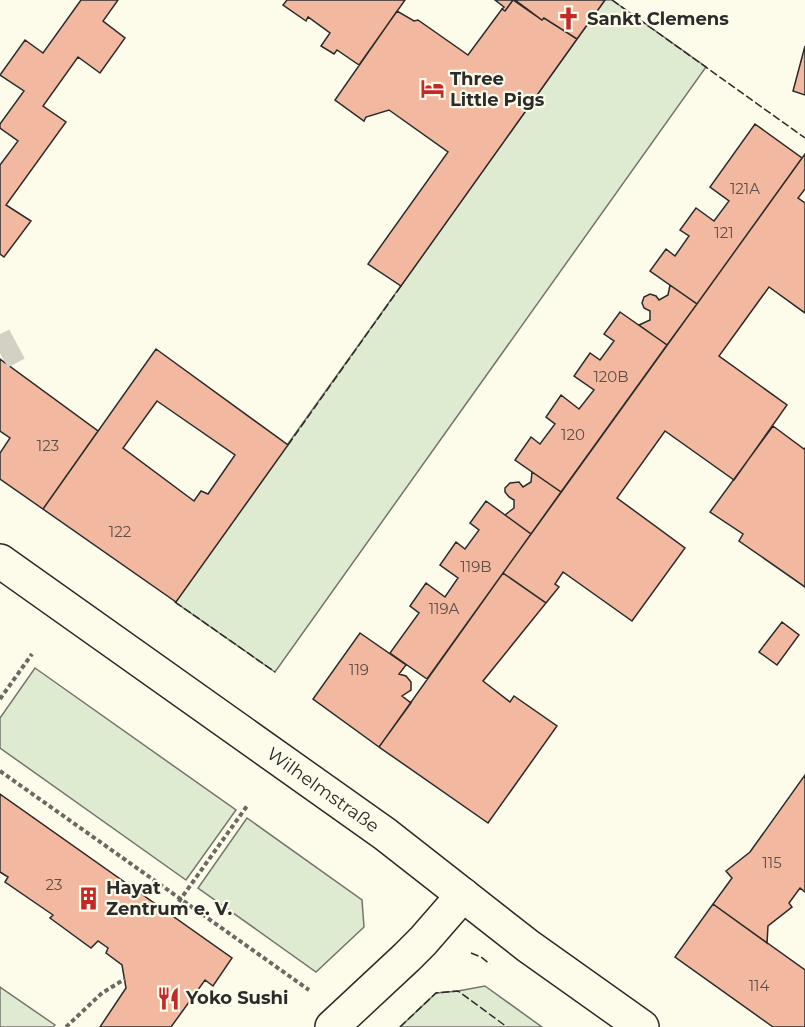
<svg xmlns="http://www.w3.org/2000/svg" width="805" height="1027" font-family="Montserrat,sans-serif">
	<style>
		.green { fill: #deebd1; stroke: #74746e; stroke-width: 1.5 }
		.building { fill: #f2b8a0; stroke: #2b2b2b; stroke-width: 1.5; fill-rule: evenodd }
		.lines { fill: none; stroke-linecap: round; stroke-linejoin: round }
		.minor-tunnel { stroke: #d3d1c4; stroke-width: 33; stroke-dasharray: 33 16; stroke-linecap: butt }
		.minor-casing { stroke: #2b2b2b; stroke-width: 36 }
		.major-casing { stroke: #2b2b2b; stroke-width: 36 }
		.path { stroke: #6a6964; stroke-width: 4; stroke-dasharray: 4.5 3; stroke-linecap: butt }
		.minor { stroke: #fdfbea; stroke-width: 33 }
		.major { stroke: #fdfbea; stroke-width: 33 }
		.fence { stroke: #2b2b2b; stroke-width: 1.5; stroke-dasharray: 8 3; stroke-linecap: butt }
		.labels { text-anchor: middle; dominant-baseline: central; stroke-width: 4.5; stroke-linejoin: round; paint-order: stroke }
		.number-label { font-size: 15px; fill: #5d4e48 }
		.poi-label { font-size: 18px; font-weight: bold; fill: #2b2b2b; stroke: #fdfbea; text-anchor: start }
		.street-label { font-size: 18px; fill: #2b2b2b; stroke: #fdfbea }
	</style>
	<rect width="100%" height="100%" fill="#fdfbea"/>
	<path class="green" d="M605,0H612L706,67L275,672L175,602Z
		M35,668L236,810L186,880L0,748V718Z
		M247,818L362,900L364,927L316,972L198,888Z
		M485,986L542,1027H400L436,993L458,991Z
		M0,987L55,1025L53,1027H0Z"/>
	<path class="building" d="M81,0H118L103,21L125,38L100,73L78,57L43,106L66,122L6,205L31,221L4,257L0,254V165L18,141L0,128V124L24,91L0,75L25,40L43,53Z
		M287,0H405L359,65L337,50L334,54L321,46L330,33L308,17L306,21L283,5Z
		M495,0H513L505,11L502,9L504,7Z
		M513,0L542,20L544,18L577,39L401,286L368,264L448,152L389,110L366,117L364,121L335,100L397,11L414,21L418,20L468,55L502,9L505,11Z
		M515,0H605L577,39L544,18L542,20Z
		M805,46V95L793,91Z
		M755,124L802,158L697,304L650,271L666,249L675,256L689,236L680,230L696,208L714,221L729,201L710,187Z
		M805,154V189L798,198L805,203V313L769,287L719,356L787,405L734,480L665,431L617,498L685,548L632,621L563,572L555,584L559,587L546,603L503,573Z
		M670,285L697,304L667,345L639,325L650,320V311L644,308L642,303L644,297L650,294L656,296L659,300L668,295Z
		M620,312L667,345L561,492L515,460L531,437L540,444L555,424L546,417L561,395L579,409L594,390L574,376L590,353L600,360L614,341L604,334Z
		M156,349L288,445L176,602L43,509ZM157,401L235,455L208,494L201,491L194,501L123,448Z
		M0,359L98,431L43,509L0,479V453L10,438L0,431Z
		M773,426L804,449L805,448V587L739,541L743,534L710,512Z
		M532,472L561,492L531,534L505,515L514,508V500L509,497L505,492V488L510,483L519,482L523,487L531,482Z
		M486,501L531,534L427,679L390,653L419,613L410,606L426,583L445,597L458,578L440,565L456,542L465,549L479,530L470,523Z
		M503,573L546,603L483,681L510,702L514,696L557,726L488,823L379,747Z
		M782,622L799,635L777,665L759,652Z
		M360,633L406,665L399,674L406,676L411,682V690L402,696L411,703L379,747L313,699Z
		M805,775V892L800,888L789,903L792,907L768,926L767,943L713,904L732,878L726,871L750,852Z
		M0,794L232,958L213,986L205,980L171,1027H100L126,988L122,965L106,953L108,948L98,941L91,948L50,918L53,915L5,882L8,877L0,872Z
		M713,904L805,970V1027H773L675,957Z"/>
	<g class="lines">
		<path class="minor-tunnel" d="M0,353L17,344"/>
		<defs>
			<path id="minor" d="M332,1027L407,957L423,941L463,895"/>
			<g id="major">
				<path id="s1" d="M0,561L385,834L528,946L642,1027"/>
			</g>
		</defs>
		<use href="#minor" class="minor-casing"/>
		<use href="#major" class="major-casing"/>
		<path class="path" d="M0,699L32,654
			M0,771L309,990
			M170,914L247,806
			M66,1027L102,993L125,979"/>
		<use href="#minor" class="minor"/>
		<use href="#major" class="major"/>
		<path class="fence" d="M612,0L805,138
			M288,445L401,286
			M175,602L275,672
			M471,953L481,957L490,964
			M400,1027L436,993L458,991L507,1027"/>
	</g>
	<defs>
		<symbol id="church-bare" viewBox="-9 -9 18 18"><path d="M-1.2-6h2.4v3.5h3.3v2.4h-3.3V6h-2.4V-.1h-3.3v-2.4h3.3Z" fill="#c62828" stroke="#fdfbea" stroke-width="2.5" paint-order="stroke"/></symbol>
		<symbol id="hotel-bare" viewBox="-9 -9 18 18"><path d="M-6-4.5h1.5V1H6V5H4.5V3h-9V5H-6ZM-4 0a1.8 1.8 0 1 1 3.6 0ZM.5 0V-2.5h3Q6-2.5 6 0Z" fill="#c62828" stroke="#fdfbea" stroke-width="2.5" paint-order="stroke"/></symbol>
		<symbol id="building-bare" viewBox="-9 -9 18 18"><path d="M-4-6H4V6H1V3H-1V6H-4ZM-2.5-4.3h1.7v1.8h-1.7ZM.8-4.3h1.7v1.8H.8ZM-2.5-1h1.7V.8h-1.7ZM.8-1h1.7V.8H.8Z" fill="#c62828" stroke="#fdfbea" stroke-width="2.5" paint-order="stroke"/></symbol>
		<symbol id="restaurant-bare" viewBox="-9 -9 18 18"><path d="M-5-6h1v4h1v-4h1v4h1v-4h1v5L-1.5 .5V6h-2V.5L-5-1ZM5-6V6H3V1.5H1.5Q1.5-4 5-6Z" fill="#c62828" stroke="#fdfbea" stroke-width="2.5" paint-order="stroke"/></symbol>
	</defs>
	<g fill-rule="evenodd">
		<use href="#church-bare" x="552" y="2" width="33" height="33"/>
		<use href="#hotel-bare" x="416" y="72" width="33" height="33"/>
		<use href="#building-bare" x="72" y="882" width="33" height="33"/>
		<use href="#restaurant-bare" x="152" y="982" width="33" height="33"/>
	</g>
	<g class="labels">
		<g class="number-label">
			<text x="745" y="188">121A</text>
			<text x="724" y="232">121</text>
			<text x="611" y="376">120B</text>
			<text x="573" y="434">120</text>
			<text x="48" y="445">123</text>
			<text x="120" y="531">122</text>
			<text x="476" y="566">119B</text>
			<text x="444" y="608">119A</text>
			<text x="359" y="669">119</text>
			<text x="772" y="862">115</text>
			<text x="54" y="884">23</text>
			<text x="759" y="985">114</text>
		</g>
		<g class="poi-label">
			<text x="587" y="19">Sankt Clemens</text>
			<text x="450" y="79">Three<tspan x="450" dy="21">Little Pigs</tspan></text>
			<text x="106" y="888">Hayat<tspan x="106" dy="21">Zentrum e. V.</tspan></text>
			<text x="186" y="998">Yoko Sushi</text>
		</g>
		<g class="street-label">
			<text stroke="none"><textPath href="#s1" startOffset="396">Wilhelmstraße</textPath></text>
		</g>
	</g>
</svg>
